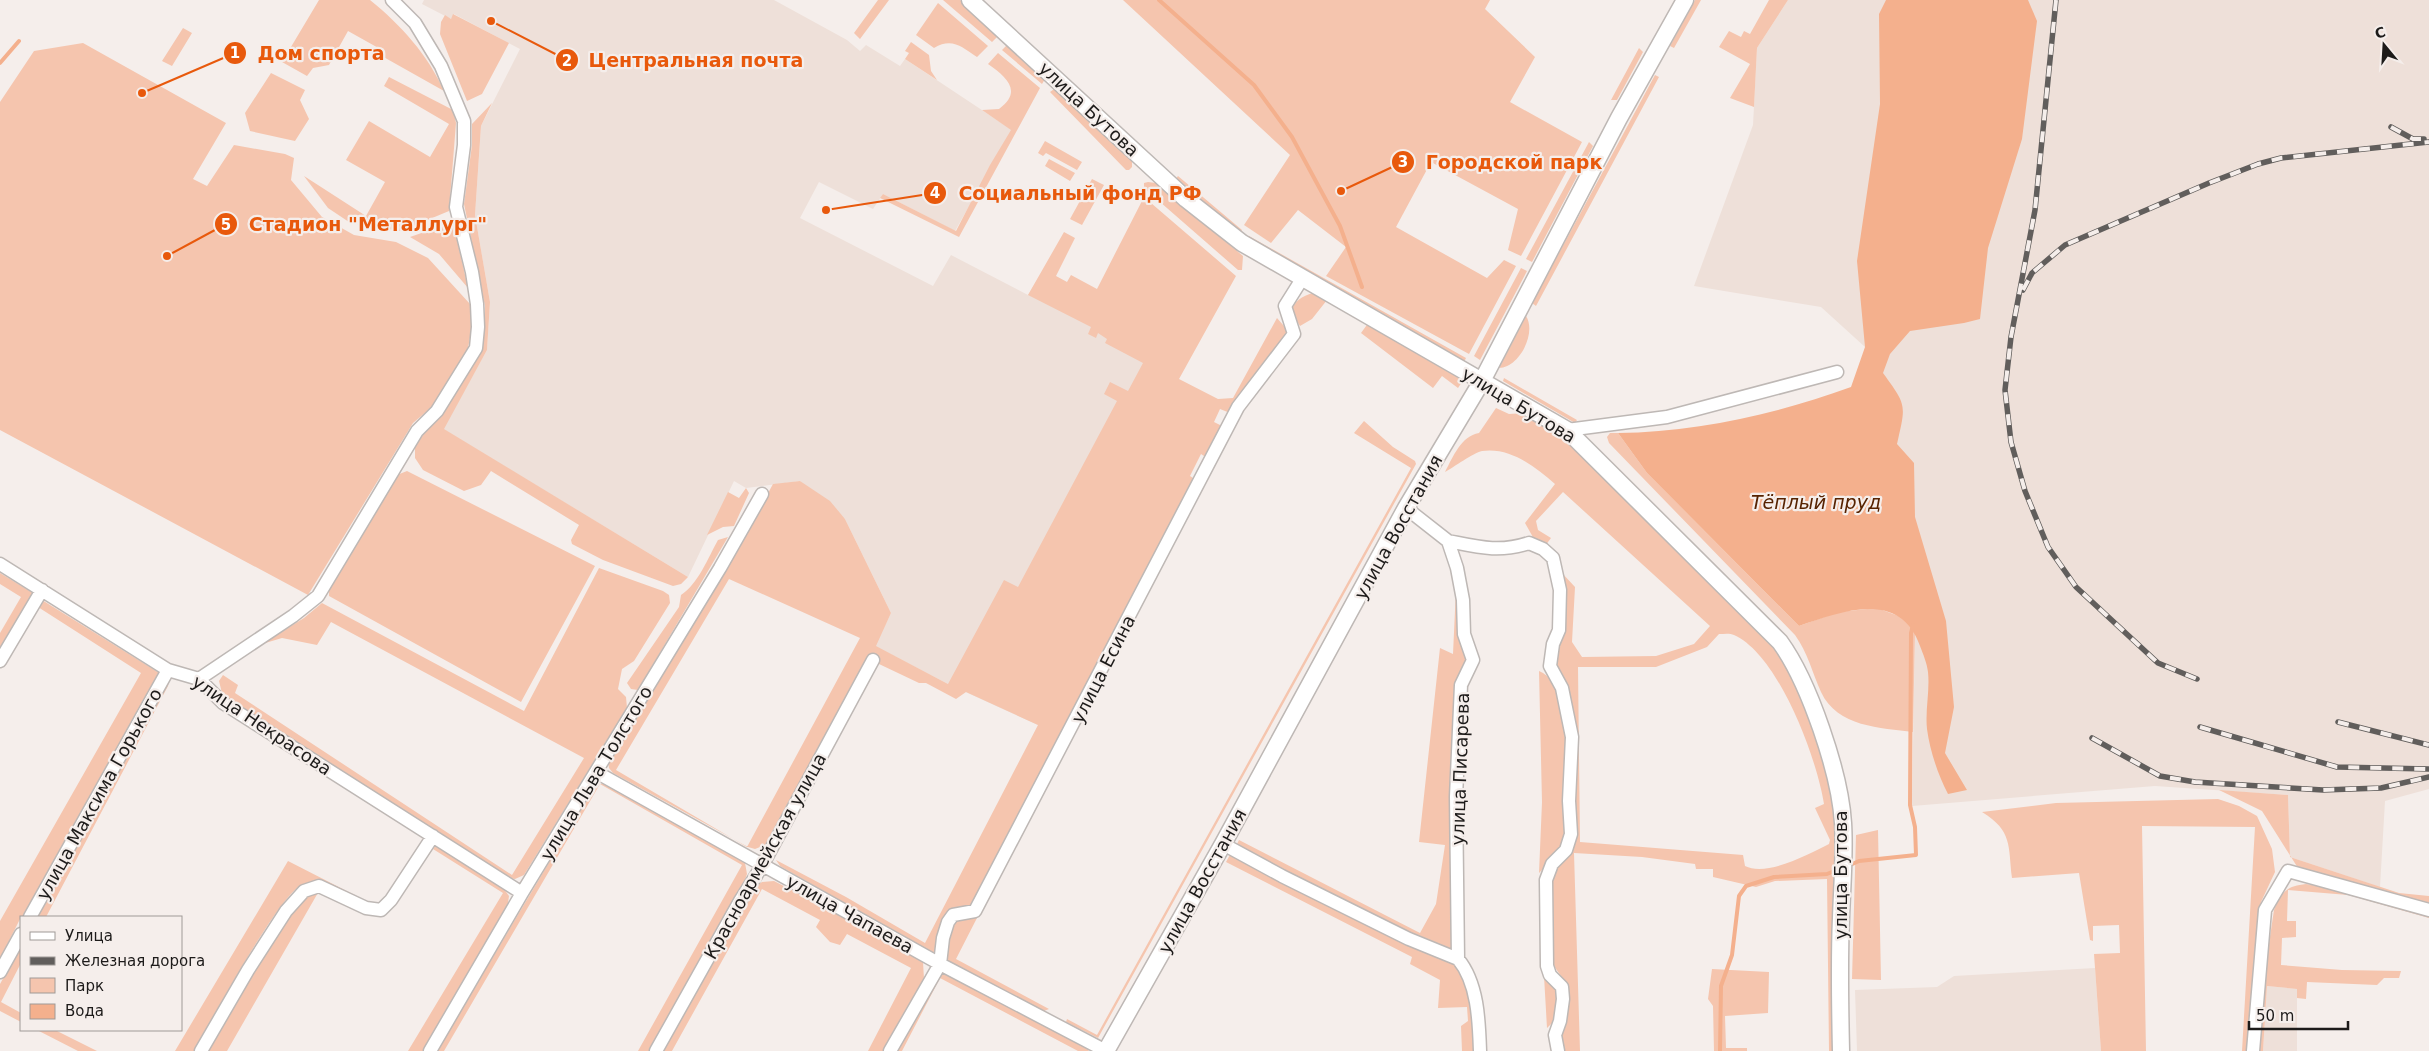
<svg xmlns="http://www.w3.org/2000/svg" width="2429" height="1051" font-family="'DejaVu Sans',sans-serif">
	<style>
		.built { fill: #eee0d9 }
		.green { fill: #f5c5ae; fill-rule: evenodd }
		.water { fill: #f4b08d }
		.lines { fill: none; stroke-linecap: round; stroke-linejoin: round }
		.stream { stroke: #f4b08d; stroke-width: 4 }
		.minor-casing { stroke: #beb8b5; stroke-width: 15 }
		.tertiary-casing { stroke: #beb8b5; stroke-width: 19 }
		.minor { stroke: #fff; stroke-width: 12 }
		.tertiary { stroke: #fff; stroke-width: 16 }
		.rail-casing { stroke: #615e5c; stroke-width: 5.5 }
		.rail { stroke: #f5eeeb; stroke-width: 4; stroke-dasharray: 11; stroke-linecap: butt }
		.labels { text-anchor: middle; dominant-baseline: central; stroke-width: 4.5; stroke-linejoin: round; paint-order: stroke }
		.street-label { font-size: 18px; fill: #1d1b1a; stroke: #f5eeeb }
		.water-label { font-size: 19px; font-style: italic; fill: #572301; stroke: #f5eeeb }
		.leader { fill: none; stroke: #e8590c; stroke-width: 2 }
		.callout-dot { fill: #e8590c; stroke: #f5eeeb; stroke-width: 2 }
		.mark-label { font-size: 15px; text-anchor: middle; font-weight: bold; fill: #fff }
		.callout-label { font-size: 19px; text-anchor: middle; font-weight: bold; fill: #e8590c; stroke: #f5eeeb; stroke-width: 4.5; stroke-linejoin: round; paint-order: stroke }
	</style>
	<rect width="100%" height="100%" fill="#f5eeeb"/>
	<path class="built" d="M424,0H774L847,40L860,51L866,45L900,66L905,59L1012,130L955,231L883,194L873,209L819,182L800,218L933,286L951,255L1028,295L1039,277L1055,276L1189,346L1053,732L948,684L875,646L891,613L845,519L800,481L746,488L734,481L688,577L443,429L487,350L490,302L475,215L481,126L520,49L454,14L451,19L422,4Z
		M1788,0H2429V789L2385,801L2380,887L2290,857L2288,795L2155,786L1912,806L1915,632L1865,347L1821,307L1694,286L1753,125L1757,48Z
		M2095,968L2101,1051H1857L1855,990L1937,987L1954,976Z
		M2267,986L2297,989V1051H2263Z"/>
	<path class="green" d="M319,0H370C401,25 428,55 444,91L380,55L382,50L348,31L329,65L313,68L307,76L282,62Z
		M878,0H889L860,39L854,33Z
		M943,0H960L997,32V37L992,42Z
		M1123,0H1490L1485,9L1535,57L1510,102L1582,142L1521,256L1508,250L1518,209L1431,162L1396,227L1487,278L1504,260L1516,266L1469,354L1326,276L1346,247L1298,210L1271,243L1244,225L1290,155Z
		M1695,0H1701L1674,48L1670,46Z
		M1769,0H1788L1757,48L1754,107L1730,98L1750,64L1719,47L1729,31L1741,37L1744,31L1750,34Z
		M938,3L988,46L977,57C962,47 952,37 934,48L916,35Z
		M453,14L509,43L482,94L467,101L440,34L441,22L445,15L451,19Z
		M183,28L192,33L172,66L162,61Z
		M911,42L929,55L931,71L937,80L905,59L909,53L905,51Z
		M83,43L226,123L193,179L207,186L234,145L285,154L294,158L291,180L322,217L354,235L396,242L428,258L470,304L472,327L468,348L433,406L413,423L308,595L0,430V102L34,51Z
		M1007,45L1045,79L1042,84L1002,50Z
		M1639,48L1643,52L1617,100H1611Z
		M998,53L1040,88L959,237L880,198L883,194L956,231L990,165L1011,130L982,110L999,109C1024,91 1005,76 988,64Z
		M271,73L305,90L300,100L309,119L295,141L250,131L245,113Z
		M1655,75L1659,77L1536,306L1532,303Z
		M389,77L453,110L456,123L449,211L401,231L365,226L349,222L328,208L304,176L366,216L385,182L346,160L369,121L430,157L449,124L384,86Z
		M1057,87L1132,157V167L1129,170H1126L1050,92Z
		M492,103L481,126L475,215L490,302L487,350L444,429L688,577L681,584L673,586L603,560L572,544L571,540L579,525L491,471L481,485L464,491L423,470L415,458V447L425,432L441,417L483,348L485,306L464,204L472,145V124Z
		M1045,141L1082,162L1077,170L1046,153L1043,156L1038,153Z
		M1589,142L1593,146L1532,262L1526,259Z
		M1049,159L1075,173L1070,181L1045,166Z
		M1178,176L1242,230L1239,235L1175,180Z
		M1092,179L1104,185L1082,225L1070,219Z
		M1148,182L1156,183L1243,256L1242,270H1238L1144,188V183Z
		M1144,197L1236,276L1179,379L1218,399L1233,398L1277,318L1290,333L1230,413L1220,409L1214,422L1222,426L1207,458L1201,454L1190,476L1196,480L972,906C938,907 940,927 935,955L780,866L776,860L846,897L925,943L1038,725L966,692L956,699L926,683H919L879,664L869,654L765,845L755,849L748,847L613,773L609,768L608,762L723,576L773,484L800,481L830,501L845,519L891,613L876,646L948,684L1004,580L1018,587L1117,401L1104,394L1110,382L1128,391L1143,363L1105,343L1107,339L1098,333L1096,338L1088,334L1091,327L1028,295L1064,232L1075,238L1056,276L1067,282L1071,275L1097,289ZM729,579L860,638L747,847L616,770Z
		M453,222L468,288L439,254L410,237Z
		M1249,236L1466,358L1464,362L1246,240Z
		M1521,268L1527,271L1480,360L1474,356Z
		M1313,293L1327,300L1312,319L1300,326L1291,312C1294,301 1302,296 1313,293Z
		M1526,316C1537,333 1519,368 1499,368Z
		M1369,322L1456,376L1462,382L1458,388L1442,376L1433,388L1361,333Z
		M1504,378L1577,420L1575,423L1503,381Z
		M1496,408L1509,414L1525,413L1562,435L1762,631L1785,662L1805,706L1828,770L1838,828L1835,1051H1829L1827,879L1775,881L1756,887L1713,877V869H1696L1695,864L1642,857L1574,853L1580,1051H1563L1559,1037L1566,983L1551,962L1549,881L1555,867L1569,853L1574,798L1556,666L1558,647L1565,634L1566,588L1562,573L1575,587L1572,642L1582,657L1656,656L1694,644L1710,626L1563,492L1536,521L1538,530L1551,538L1545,546L1534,539L1525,523L1555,484C1535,467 1511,447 1482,451C1473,453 1454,467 1445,472C1453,457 1461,436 1479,433ZM1719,634C1724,634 1730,633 1734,635C1779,655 1817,759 1824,804L1815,808L1830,840L1829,844C1809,854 1767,877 1745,866L1743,855L1580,842L1578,667H1656L1707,647Z
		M1364,421L1393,447L1415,461L1416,464L1098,1038L1066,1022L1067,1019L1097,1035L1411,468L1354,433Z
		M1610,433H1618L1647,473L1799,626L1838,612L1877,608L1904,618L1915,632L1913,732C1881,728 1837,727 1821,692C1812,672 1808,653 1795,635L1609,443L1607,437Z
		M407,471L595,566L521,702L329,596V587L397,475Z
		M746,488L749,493L734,526L723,527L707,535L728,492L739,498Z
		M728,537L638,690L631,689L627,683L679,607L681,595C698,584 708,558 718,540Z
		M599,568L663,591L669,595L670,603L634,661L622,669L618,689L626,697L627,708L524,875L515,879L508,878L234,704L222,693L219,681L223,675L238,685L235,693L512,875L584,758L331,622L317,645L282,638L262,644L304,618L322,603L524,711Z
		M0,573L33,593L0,648V633L21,597L0,584Z
		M1456,589L1468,662L1453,952C1379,921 1307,884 1237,844L1239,840L1420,933L1436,904L1445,845L1419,842L1440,648L1453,654Z
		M42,600L161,674L23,917H21L0,959V921L141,673L38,607Z
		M1539,671C1577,685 1568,799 1568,832L1563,848L1539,873L1542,802Z
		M170,677L168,686L46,917H37Z
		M607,783L745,863L747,874L743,886L651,1051H638L742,865L600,784L444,1051H437L591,792L600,784Z
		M2219,790L2288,795L2290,857L2399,893L2429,896V905L2298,868L2262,811Z
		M2218,799L2239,806L2257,816L2272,849L2275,872L2261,902L2248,1051H2242L2255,827L2142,826L2146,1051H2101L2094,954L2120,953L2119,925L2093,926V941L2090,940L2079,873L2012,878C2008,846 2013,831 1982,812L2056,803Z
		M1878,830L1881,980L1852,979L1856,835Z
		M436,845L504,889L509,896L507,909L424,1051H408L503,893L433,849Z
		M1231,853L1454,961C1474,987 1474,1019 1476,1051H1462L1461,1026L1468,1021L1467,1007L1438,1008L1440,980L1410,964L1412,957L1226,862Z
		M288,861L374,905C354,897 324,876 302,885C279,894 210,1023 195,1051H175Z
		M774,881L854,922L923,962L924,979L884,1051H868L911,968L847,934L840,945L830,942L816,927L820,920L762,889L672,1051H660L753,888L762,882Z
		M2306,884L2335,889L2429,916V918L2348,895L2288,890L2287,921H2296V937L2282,938L2281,965L2342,970L2401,971L2399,978H2384L2377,985L2307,982L2306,999L2297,998V989L2267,986L2263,1051H2257L2262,990L2274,910C2281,892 2287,886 2306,884Z
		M319,891L227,1051H206L289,916L304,896Z
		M978,916L956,959L1049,1009L1044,1011L946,961L951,926L957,919Z
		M21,946V963L1,1002L21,1013V1022L0,1011V984Z
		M1712,969L1769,972L1768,1013L1725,1016L1726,1048H1747V1051H1714L1713,1006L1708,999Z
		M940,972L1084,1045L1089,1051H1078L940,978L902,1051H895Z
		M1544,976L1559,989L1554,1021L1547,1028Z
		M37,1030H55L97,1051H78Z"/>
	<path class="water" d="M1886,0H2028L2037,21L2022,139L1988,248L1980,319L1964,323L1910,331L1890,354L1883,373C1907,406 1906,404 1897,444L1914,463L1915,517L1946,621L1954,707L1945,753L1967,790L1948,794C1938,775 1930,751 1927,729C1925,710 1930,691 1928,672C1927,663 1923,654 1920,646C1900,589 1842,611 1799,626L1647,473L1618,433C1697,432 1777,414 1851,387L1865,347L1857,261L1880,104L1879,14Z"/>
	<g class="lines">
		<path class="stream" d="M1159,0L1254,85L1292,137L1340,226L1362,287
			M0,63L19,41
			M1848,866L1859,861L1916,855L1915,827L1910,805L1911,633L1913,625
			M1720,1051L1721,986L1732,955L1739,896L1746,886L1774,877L1827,874L1839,869"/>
		<defs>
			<path id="minor" d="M1567,430L1667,417L1837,372
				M1406,508L1448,541L1457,568L1463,600L1464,634L1473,660L1461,685L1456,797L1458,959C1478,983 1479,1021 1480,1051
				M1448,541C1478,547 1499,553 1529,543L1543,549L1553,558L1560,590L1559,630L1553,644L1550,666L1562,688L1572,737L1569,801L1571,834L1566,850L1552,864L1546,880L1547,966L1550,975L1562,987L1563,999L1560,1021L1555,1035L1558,1051
				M0,564L168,670L199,679L223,703L522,893
				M0,661L42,590
				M199,679L293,616L318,596L417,431L437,411L476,348L478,327L477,304L472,272L456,207L464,145V121L441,66L415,23L392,0
				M596,772L940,964L1106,1051
				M1223,844L1282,876L1409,939L1458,959
				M30,917L168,670
				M0,972L21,934
				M201,1051L248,970L286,911L304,891L319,886L366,908L381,910L391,900L433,836
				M430,1051L522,893L720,568L762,494
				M656,1051L740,901L762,866L873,660
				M890,1051L940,964L943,938L948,922L953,915L975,911L1238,407L1294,334L1285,306L1302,279
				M2253,1051L2265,910L2288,871L2429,910"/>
			<path id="tertiary" d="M970,0L1186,199L1242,243L1567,430L1780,642C1809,682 1840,773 1843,823C1845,854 1842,887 1841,918C1839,962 1840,1007 1841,1051
				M1106,1051L1223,844L1406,508L1482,381L1619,118L1685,0"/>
		</defs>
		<use href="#minor" class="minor-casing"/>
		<use href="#tertiary" class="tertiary-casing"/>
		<use href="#minor" class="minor"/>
		<use href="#tertiary" class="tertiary"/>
		<defs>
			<path id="rail" d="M2056,0L2035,210L2011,337L2005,390L2011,442L2025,491L2048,547L2076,587L2158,663L2197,679
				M2391,127L2413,139H2424
				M2023,290L2032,273L2065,245L2209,183L2258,164L2281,158L2429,142
				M2338,722L2429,745
				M2200,727L2337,767L2429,769
				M2092,738L2160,776L2195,782L2323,790L2381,788L2429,777"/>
		</defs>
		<use href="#rail" class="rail-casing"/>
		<use href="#rail" class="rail"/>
	</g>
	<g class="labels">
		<g class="street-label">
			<text transform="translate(1089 109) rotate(43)">улица Бутова</text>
			<text transform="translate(1519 405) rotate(31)">улица Бутова</text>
			<text transform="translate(1398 527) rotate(-61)">улица Восстания</text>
			<text transform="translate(1103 669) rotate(-63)">улица Есина</text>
			<text transform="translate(262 725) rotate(34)">улица Некрасова</text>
			<text transform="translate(1460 769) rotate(-88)">улица Писарева</text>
			<text transform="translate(596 773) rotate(-59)">улица Льва Толстого</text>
			<text transform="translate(99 794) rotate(-61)">улица Максима Горького</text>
			<text transform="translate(765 856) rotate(-61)">Красноармейская улица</text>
			<text transform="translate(1840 875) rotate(-90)">улица Бутова</text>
			<text transform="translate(1202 881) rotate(-61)">улица Восстания</text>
			<text transform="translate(850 914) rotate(29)">улица Чапаева</text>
		</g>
		<g class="water-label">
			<text x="1816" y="502">Тёплый пруд</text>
		</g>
	</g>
	<path class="leader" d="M142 93L235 53M491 21L567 60M1341 191L1403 162M826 210L935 193M167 256L226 224"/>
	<g class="callout-dot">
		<circle cx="142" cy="93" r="5"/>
		<circle cx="491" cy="21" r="5"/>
		<circle cx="1341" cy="191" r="5"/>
		<circle cx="826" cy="210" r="5"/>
		<circle cx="167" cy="256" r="5"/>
		<circle cx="235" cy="53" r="12"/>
		<circle cx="567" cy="60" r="12"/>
		<circle cx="1403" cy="162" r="12"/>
		<circle cx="935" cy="193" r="12"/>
		<circle cx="226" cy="224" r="12"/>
	</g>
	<g class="mark-label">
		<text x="235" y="58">1</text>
		<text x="567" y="66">2</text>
		<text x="1403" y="167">3</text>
		<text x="935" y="198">4</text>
		<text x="226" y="230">5</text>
	</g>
	<g class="callout-label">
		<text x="321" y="60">Дом спорта</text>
		<text x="696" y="67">Центральная почта</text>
		<text x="1514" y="169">Городской парк</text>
		<text x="1080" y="200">Социальный фонд РФ</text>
		<text x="368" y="231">Стадион "Металлург"</text>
	</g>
	<rect x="20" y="916" width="162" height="115" fill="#f5eeeb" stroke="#9f9a97"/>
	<rect x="30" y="932" width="25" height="8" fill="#ffffff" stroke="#9f9a97"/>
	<text x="65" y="941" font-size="15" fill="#1d1b1a">Улица</text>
	<rect x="30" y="957" width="25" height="8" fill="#615e5c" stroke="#9f9a97"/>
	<text x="65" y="966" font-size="15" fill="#1d1b1a">Железная дорога</text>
	<rect x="30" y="978" width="25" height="15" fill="#f5c5ae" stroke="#9f9a97"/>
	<text x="65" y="991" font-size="15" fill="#1d1b1a">Парк</text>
	<rect x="30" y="1004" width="25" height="15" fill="#f4b08d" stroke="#9f9a97"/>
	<text x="65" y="1016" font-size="15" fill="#1d1b1a">Вода</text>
	<g transform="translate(2384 45) rotate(342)" stroke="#f5eeeb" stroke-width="4" paint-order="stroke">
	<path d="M0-4L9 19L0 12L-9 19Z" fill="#1d1b1a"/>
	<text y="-8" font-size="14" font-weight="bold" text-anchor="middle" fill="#1d1b1a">С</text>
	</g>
	<path d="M2249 1021v8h99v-8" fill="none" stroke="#1d1b1a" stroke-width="2.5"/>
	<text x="2256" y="1021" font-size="15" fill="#1d1b1a" stroke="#f5eeeb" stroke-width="4" paint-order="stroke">50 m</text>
</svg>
